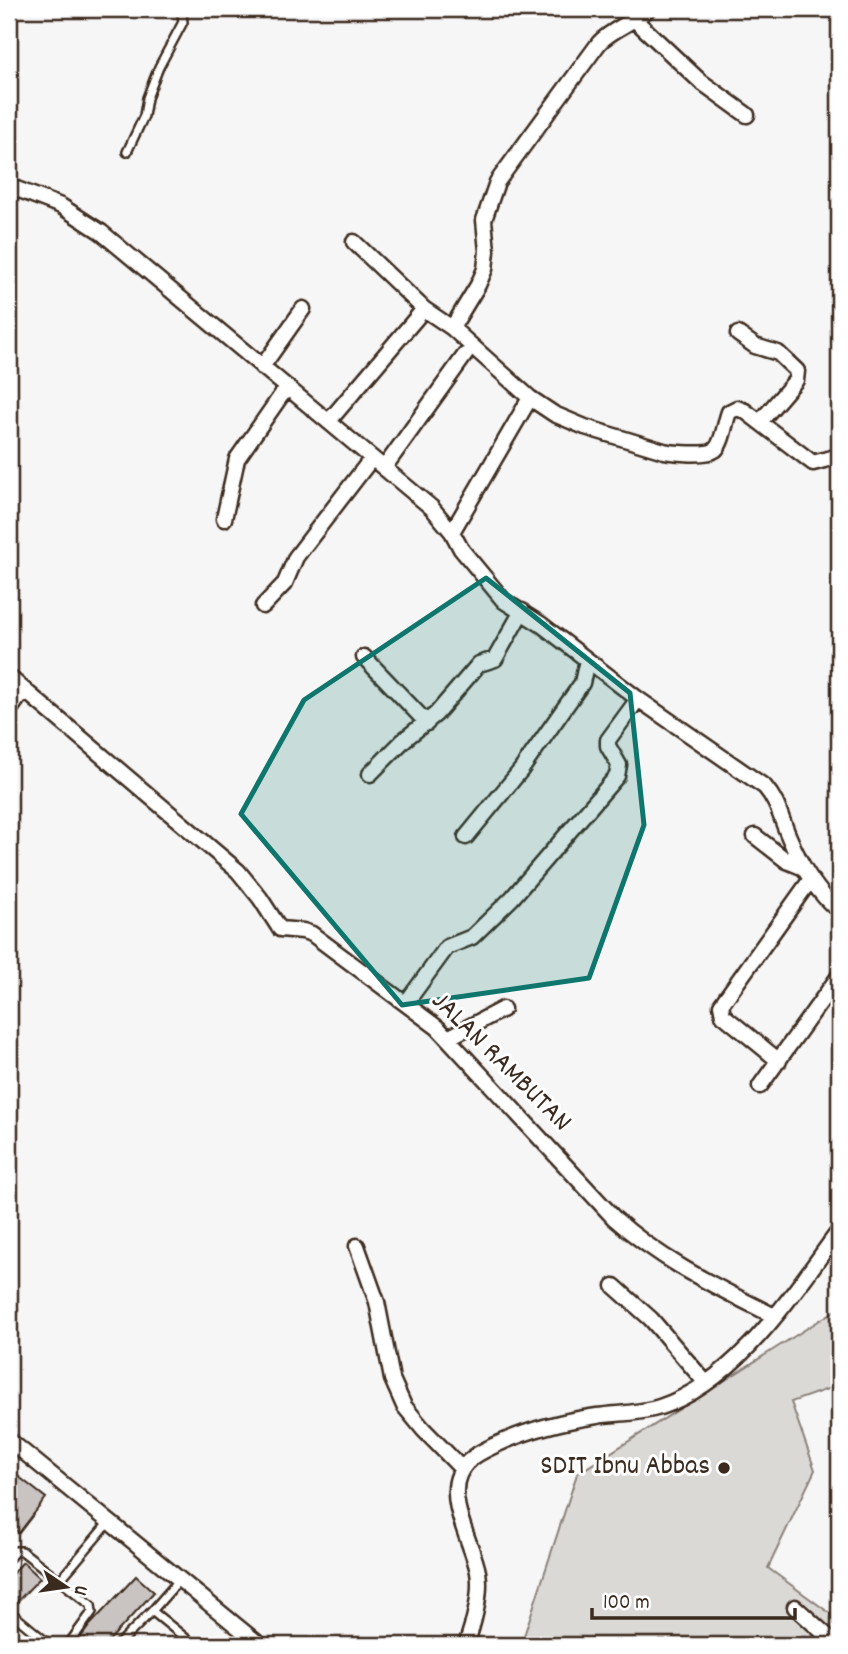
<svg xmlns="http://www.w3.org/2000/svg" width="848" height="1654" font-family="Dekko,sans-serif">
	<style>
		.green { fill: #dbd9d6; stroke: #8b827a; stroke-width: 2 }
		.building { fill: #c9c3c1; stroke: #3b2a1e; stroke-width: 2 }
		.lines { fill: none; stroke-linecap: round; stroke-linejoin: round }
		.lane-casing { stroke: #3b2a1e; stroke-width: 12 }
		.street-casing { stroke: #3b2a1e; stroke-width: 19 }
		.lane { stroke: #fff; stroke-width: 7 }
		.street { stroke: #fff; stroke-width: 14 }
		.marked { fill: #0f766e; fill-opacity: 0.2; stroke: #0f766e; stroke-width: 5; stroke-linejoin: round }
		.poi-dot { fill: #3b2a1e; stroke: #fff; stroke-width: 2.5 }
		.labels { text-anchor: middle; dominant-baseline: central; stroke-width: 6; stroke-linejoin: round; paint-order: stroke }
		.street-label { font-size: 28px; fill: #3b2a1e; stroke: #fff }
		.poi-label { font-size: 28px; fill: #3b2a1e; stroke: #fff; text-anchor: end }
	</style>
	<rect width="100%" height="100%" fill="#f7f6f6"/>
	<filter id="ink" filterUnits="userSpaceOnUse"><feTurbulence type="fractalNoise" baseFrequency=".0143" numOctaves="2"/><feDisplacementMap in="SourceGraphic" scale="14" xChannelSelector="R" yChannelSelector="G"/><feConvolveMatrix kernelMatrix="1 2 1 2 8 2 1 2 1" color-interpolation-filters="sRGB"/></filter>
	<g filter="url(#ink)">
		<path class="green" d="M839,1308V1385L791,1402L815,1470L768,1568L839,1620V1645H521L577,1474Z"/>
		<path class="building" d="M14,1473L46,1498L19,1533L9,1525V1480Z
			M23,1562L40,1578L13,1606L9,1605V1577Z
			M136,1576L154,1592L105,1645H75L90,1625Z"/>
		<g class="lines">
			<defs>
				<path id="lane" d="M127,152L144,116L147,98L159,67L183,22L182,14L178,9
					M9,1558L15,1551H22L91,1605L92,1612L68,1645
					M60,1580L109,1522
					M174,1586L152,1611L194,1645
					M9,1611L50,1645
					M118,1645L152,1611"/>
				<path id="street" d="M635,20L700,81L747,115
					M9,186L61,206L101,232L432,508L452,532L461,549L504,601L542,625L638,699L765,787C778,802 781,819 789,837C800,864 816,892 839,911
					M354,242L424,309
					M452,328L478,285L485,269L487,251L484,220L497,182L599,43C613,28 632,24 648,9
					M738,334L755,346L778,353L797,371L796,380L760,422
					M262,367L303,309
					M329,421L424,309L452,328L530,398L554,414L585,427L664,451C674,453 707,456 715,450C723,443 725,422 729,412L737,408L745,411L813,463L839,456
					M384,468L465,355
					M224,519L237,459L287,387
					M452,532L530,398
					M263,606L285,583L296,557L372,458
					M364,657L427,723
					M9,677L238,871L260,898L280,929L303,931L312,934L438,1028L614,1218C663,1262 717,1287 774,1316
					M9,711L24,690
					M370,774L405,739L436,714L479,664L495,659L522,611
					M755,836L787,861L804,868
					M466,837L521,770L582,683L587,660
					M406,1003L447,947L472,937L512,898L617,776L619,765L608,746V740L638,699
					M448,1038L503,1009
					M779,1061L723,1015L721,1005L811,879
					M760,1086L839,976
					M357,1246L377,1302L392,1379L404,1406L423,1429L462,1469
					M614,1286L651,1319L705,1382
					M9,1440L260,1645
					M795,1607L837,1645
					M466,1645C473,1625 482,1594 478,1572C473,1545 447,1502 459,1475C466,1458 484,1450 500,1443C531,1429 562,1421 597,1416C617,1413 639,1414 660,1407C738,1381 792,1294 839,1231"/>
			</defs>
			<use href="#lane" class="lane-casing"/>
			<use href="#street" class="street-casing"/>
			<use href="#lane" class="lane"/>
			<use href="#street" class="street"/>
		</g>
	</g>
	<path class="marked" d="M486,578L630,693L644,825L589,978L402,1005L241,814L304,700Z"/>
	<circle class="poi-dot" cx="724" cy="1468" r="7"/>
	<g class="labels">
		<g class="street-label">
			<text transform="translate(500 1063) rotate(45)">JALAN RAMBUTAN</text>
		</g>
		<g class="poi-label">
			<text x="710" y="1468">SDIT Ibnu Abbas</text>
		</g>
	</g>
	<rect width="848" height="1654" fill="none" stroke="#fff" stroke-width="35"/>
	<rect x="18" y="18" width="813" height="1619" fill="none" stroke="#3b2a1e" stroke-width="2.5" filter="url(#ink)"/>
	<g transform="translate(66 1587) rotate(103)" stroke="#ffffff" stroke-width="5" paint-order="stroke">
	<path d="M0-5L12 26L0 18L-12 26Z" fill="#3b2a1e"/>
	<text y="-10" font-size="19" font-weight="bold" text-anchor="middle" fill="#3b2a1e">U</text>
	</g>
	<path d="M592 1608v10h203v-10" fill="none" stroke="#3b2a1e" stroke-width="3.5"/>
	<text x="603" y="1608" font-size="21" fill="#3b2a1e" stroke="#ffffff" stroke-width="5" paint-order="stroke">100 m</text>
</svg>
